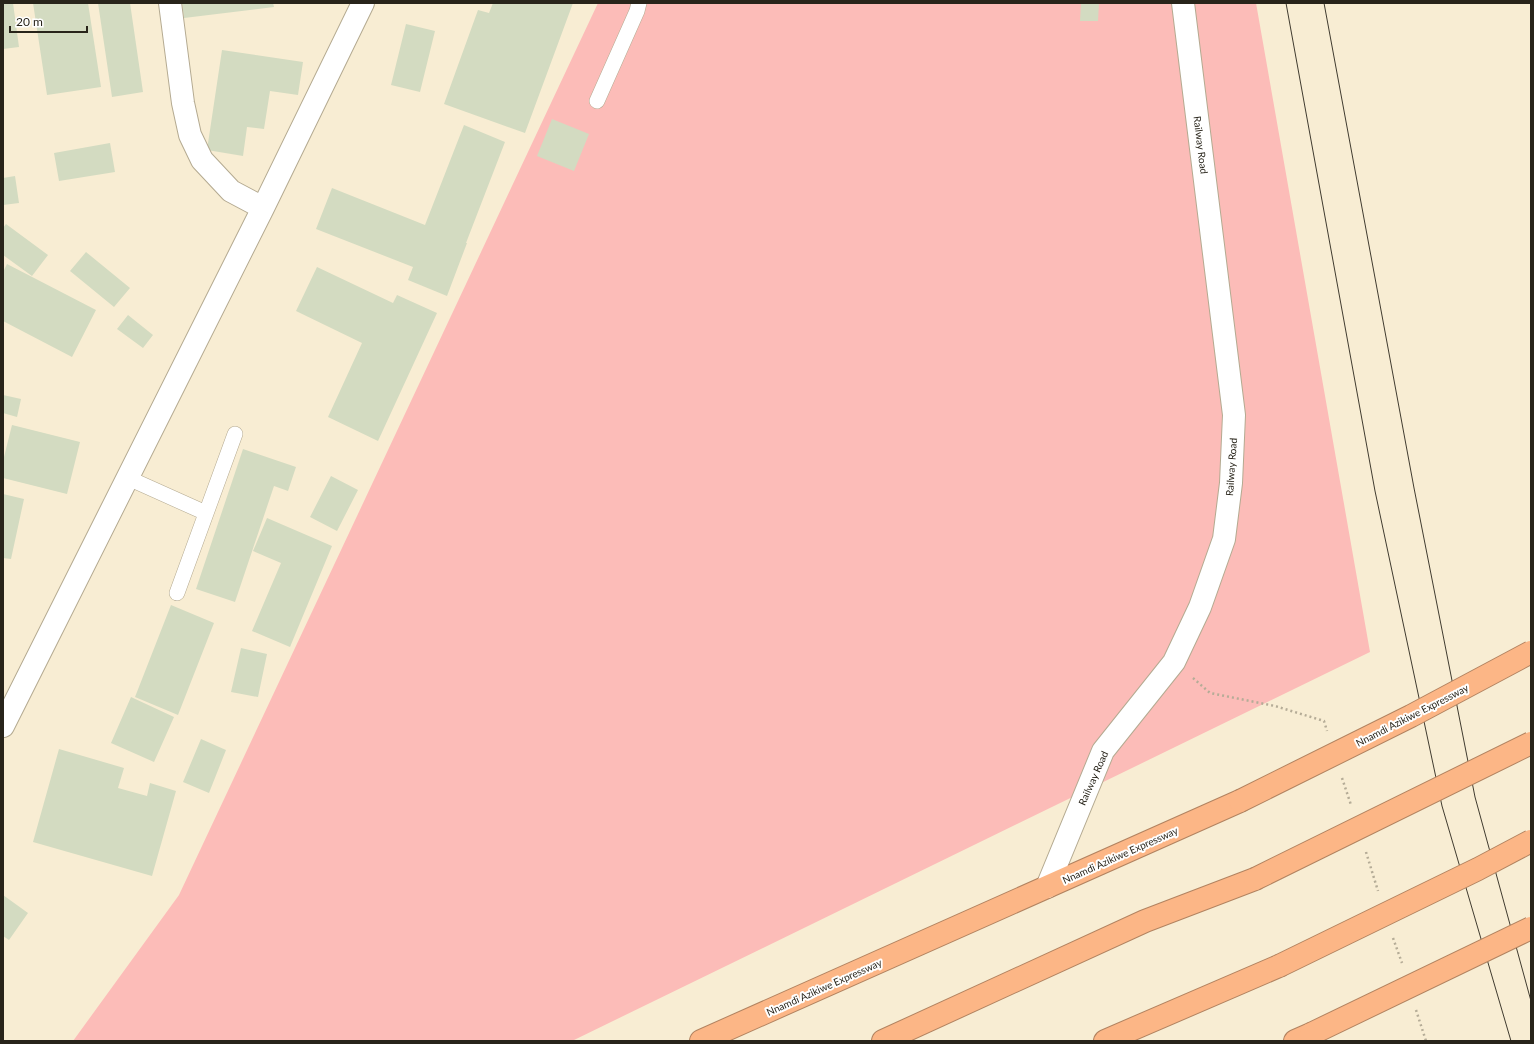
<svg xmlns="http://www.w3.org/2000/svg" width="1534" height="1044" font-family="Lato,sans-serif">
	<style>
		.green { fill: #fcbcb8 }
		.building { fill: #d3dbc1 }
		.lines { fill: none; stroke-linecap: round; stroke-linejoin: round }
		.lane-casing { stroke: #b4aa91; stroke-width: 16 }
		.street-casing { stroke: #b4aa91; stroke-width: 24 }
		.highway-casing { stroke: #b28360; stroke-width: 24 }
		.path { stroke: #b5ac97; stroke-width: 2.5; stroke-dasharray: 2 3; stroke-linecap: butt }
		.lane { stroke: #fff; stroke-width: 15 }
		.street { stroke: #fff; stroke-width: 22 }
		.highway { stroke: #fcb686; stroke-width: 22 }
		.tram { stroke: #403b2f; stroke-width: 1 }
		.highway-bridge-casing { stroke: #b28360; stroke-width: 24; stroke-linecap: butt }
		.highway-bridge { stroke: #fcb686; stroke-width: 22 }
		.labels { text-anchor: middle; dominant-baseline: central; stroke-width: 4; stroke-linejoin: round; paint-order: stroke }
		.street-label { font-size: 10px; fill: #28241a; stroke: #fff }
	</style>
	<rect width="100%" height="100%" fill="#f8edd3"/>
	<path class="green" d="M598,3H1256L1370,652L572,1041H73L179,895Z"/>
	<path class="building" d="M3,3H13L19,47L3,49Z
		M33,3H88L101,87L47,95Z
		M98,3H130L143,92L112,97Z
		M182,3H273L274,7L184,18Z
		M493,3H573L525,133L444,104L478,10L489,13Z
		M1081,3H1099L1098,21H1080Z
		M406,24L435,31L420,92L391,85Z
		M222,50L303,62L298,95L270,91L264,129L247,127L243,156L207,150Z
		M552,119L589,134L574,171L537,156Z
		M464,125L505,142L466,243H467L447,296L408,280L413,267L316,229L332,188L425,225Z
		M110,143L115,172L59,181L54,153Z
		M15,176L19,203L3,205V178Z
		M6,224L48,255L32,276L3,255V228Z
		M86,252L130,288L114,307L70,271Z
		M7,264L96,310L72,357L3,321V272Z
		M317,267L393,303L397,295L437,313L378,441L328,417L362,343L296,311Z
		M128,315L153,335L143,348L117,329Z
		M3,395L21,399L17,417L3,413Z
		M12,425L80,442L67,494L3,478V461Z
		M243,449L296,467L288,491L274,486L235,602L196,589Z
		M331,476L358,490L337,531L310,517Z
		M3,494L24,499L11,559L3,558Z
		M267,518L332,546L290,647L252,631L281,563L253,551Z
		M171,605L214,623L178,715L135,697Z
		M241,648L267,654L258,697L231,692Z
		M131,697L174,717L154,762L111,743Z
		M201,739L226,750L209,793L183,782Z
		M59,749L124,768L118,788L147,796L150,783L176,791L152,876L33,842Z
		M3,895L28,913L9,940L3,936Z"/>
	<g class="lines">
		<defs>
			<path id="lane" d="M597,101L637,11L639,3
				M128,478L206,513
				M177,593L235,434"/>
			<path id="street" d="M170,3L183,103L190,135L202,160L231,191L263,208
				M3,726L263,208L363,3
				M1047,887L1103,751L1174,662L1200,607L1224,539L1231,483L1234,415L1183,3"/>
			<path id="highway" d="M701,1041L1240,801
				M883,1041L1145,921L1255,879
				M1105,1041L1279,966
				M1295,1041L1311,1034"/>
		</defs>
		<use href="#lane" class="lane-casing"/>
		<use href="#street" class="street-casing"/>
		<use href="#highway" class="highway-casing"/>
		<path class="path" d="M1193,678L1210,693L1275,706L1324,721L1327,731
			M1342,778L1351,805
			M1366,852L1378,891
			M1393,938L1402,963
			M1416,1010L1426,1041"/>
		<use href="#lane" class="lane"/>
		<use href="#street" class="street"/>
		<use href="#highway" class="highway"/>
		<path class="tram" d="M1286,3L1375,491L1442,806L1511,1041
			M1324,3L1414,488L1475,797L1531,1001"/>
		<defs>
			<path id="highway-bridge" d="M1240,801L1411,716L1531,652
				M1255,879L1531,743
				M1279,966L1478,869L1531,841
				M1311,1034L1531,928"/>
		</defs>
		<use href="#highway-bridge" class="highway-bridge-casing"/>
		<use href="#highway-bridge" class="highway-bridge"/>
	</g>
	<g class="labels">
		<g class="street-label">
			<text transform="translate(1201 145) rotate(83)">Railway Road</text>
			<text transform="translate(1231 467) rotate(-86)">Railway Road</text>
			<text transform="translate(1412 715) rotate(-27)">Nnamdi Azikiwe Expressway</text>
			<text transform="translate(1093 778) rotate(-66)">Railway Road</text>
			<text transform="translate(1120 855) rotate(-24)">Nnamdi Azikiwe Expressway</text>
			<text transform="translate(824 987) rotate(-24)">Nnamdi Azikiwe Expressway</text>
		</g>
	</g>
	<rect width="1534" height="1044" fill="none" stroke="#28241a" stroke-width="8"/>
	<path d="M10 26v6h77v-6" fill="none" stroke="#28241a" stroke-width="2"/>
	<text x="16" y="26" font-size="12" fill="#28241a" stroke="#ffffff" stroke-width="3" paint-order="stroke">20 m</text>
</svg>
